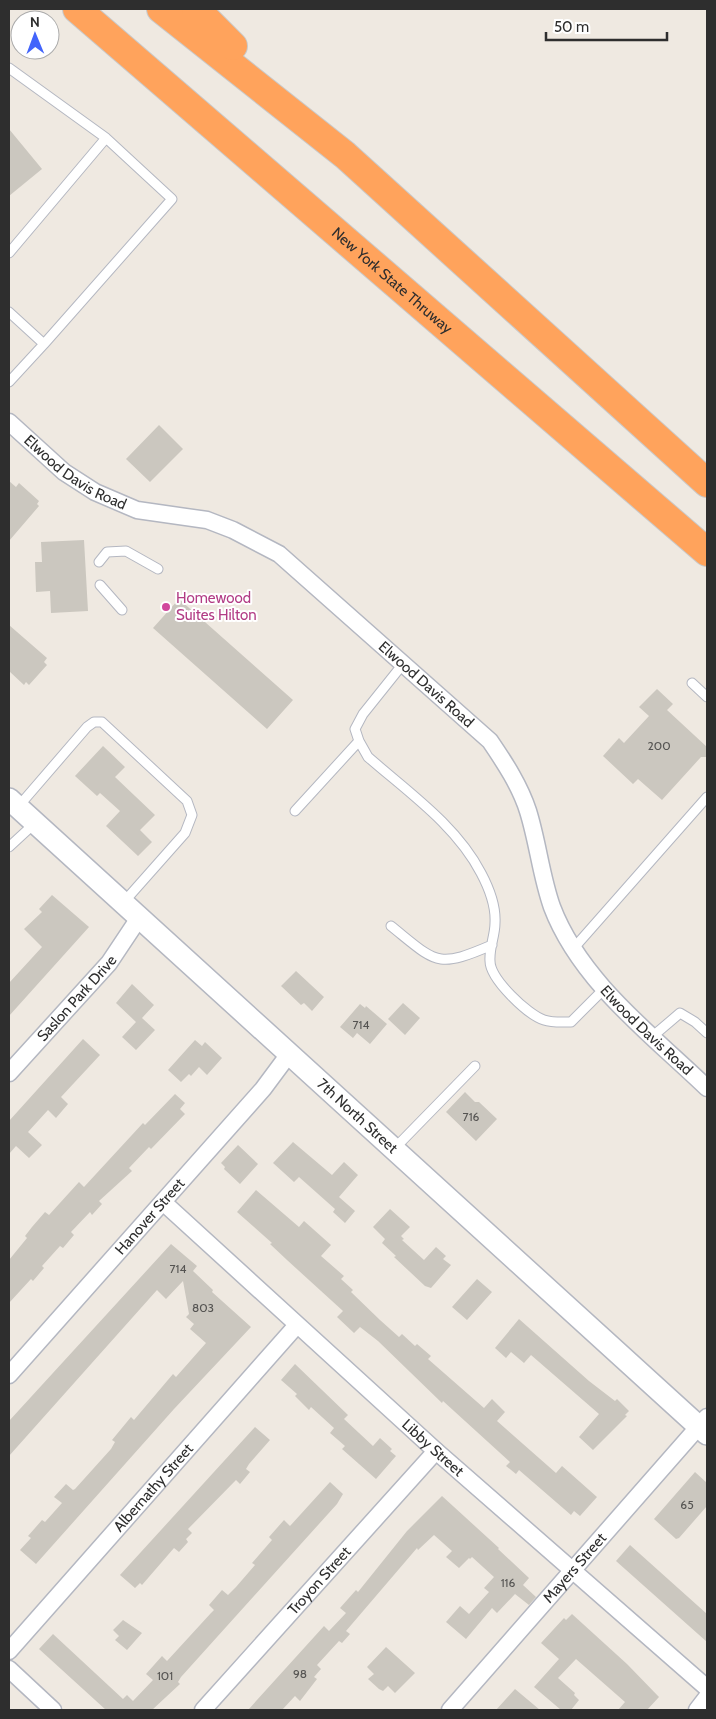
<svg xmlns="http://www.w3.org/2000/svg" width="716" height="1719" font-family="Cabin,sans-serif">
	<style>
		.building { fill: #cbc7bf }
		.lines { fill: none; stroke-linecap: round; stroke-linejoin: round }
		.service-casing { stroke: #b4b7c1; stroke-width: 11 }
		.minor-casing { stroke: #b4b7c1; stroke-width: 19 }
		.tertiary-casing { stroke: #b4b7c1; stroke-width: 24 }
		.motorway-casing { stroke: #c9c9c9; stroke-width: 30 }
		.service { stroke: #fff; stroke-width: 9 }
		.minor { stroke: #fff; stroke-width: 16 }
		.tertiary { stroke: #fff; stroke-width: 21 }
		.motorway { stroke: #ffa35c; stroke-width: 28 }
		.hotel-dot { fill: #d1479c; stroke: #fff; stroke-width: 2 }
		.labels { text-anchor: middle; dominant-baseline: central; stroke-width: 4; stroke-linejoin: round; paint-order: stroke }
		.number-label { font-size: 12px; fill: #555452 }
		.street-label { font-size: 15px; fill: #2e2e2e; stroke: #fff }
		.hotel-label { font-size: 15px; fill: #b23c85; stroke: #fff; text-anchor: start }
	</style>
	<rect width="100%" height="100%" fill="#efe9e1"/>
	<path class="building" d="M9,129L42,169L9,196Z
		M159,425L183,449L150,482L126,459Z
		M9,481L16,487L19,483L39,501L37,504L39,506L9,541Z
		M84,540L88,611L51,613L50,591L36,592L35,562H42L41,542Z
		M179,599L293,700L267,729L153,628Z
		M9,625L47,658L44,662L47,665L29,685L26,682L24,685L9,671Z
		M657,689L673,704L667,710L707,747V757H701L662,800L638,779L633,784L603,756L619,738L624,743L649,716L639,707Z
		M103,746L125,767L115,777L155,815L140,830L152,842L138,856L106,826L120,811L100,793L97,796L75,776Z
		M52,895L89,927L9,1016V983L42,947L24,929L42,912L39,909Z
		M296,971L324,997L312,1011L304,1003L301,1005L281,986Z
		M132,984L154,1005L142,1018L155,1030L136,1050L122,1037L136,1022L116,1003Z
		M403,1003L420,1018L405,1035L388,1019Z
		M360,1004L365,1008L366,1006L387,1024L370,1044L357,1033L353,1038L340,1027Z
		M83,1039L100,1055L61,1097L68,1104L56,1118L48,1110L28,1132L42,1145L29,1158L16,1146L9,1154V1121Z
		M195,1040L202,1046L205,1042L222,1058L207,1075L199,1067L191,1076L189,1074L181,1082L168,1070Z
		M465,1092L475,1102H479L497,1119L476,1141L446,1112Z
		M175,1094L185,1103L180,1109L185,1114L151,1149L149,1147L129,1168L132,1171L99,1201L102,1204L92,1215L90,1212L71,1232L74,1235L63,1248L60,1246L42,1266L44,1268L33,1281L31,1279L9,1303V1260L27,1238L25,1236L32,1227L45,1212L49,1215L79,1182L84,1187L143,1123L145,1125Z
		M293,1142L332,1175L344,1162L358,1175L339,1197L355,1211L345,1223L333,1212L335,1209L299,1177L294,1182L273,1163Z
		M238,1145L258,1164L240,1184L224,1169L225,1167L221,1163Z
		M256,1190L299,1227L304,1221L331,1245L321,1256L344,1276L341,1279L353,1290L351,1292L380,1320L399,1337L402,1334L415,1346L417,1344L431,1356L428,1359L484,1408L492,1399L505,1412L497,1421L556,1473L562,1466L597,1497L580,1516L574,1511L571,1515L519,1470L516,1474L506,1466L510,1462L443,1401L442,1403L378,1341L360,1327L354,1333L337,1317L343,1311L287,1260L270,1244L272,1243L237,1212Z
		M390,1209L410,1227L401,1236L404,1239L402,1240L424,1260L436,1247L446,1256L443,1259L451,1265L431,1288L425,1286L394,1257L396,1256L382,1243L385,1239L373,1227Z
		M171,1244L197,1266L193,1271L213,1290L212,1292L251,1327L174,1409L36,1564L20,1550L31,1538L28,1536L42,1520L45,1522L62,1503L54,1497L66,1484L73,1490L75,1489L111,1449L115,1442L112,1440L131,1417L134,1420L173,1374L176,1377L206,1343L190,1329L194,1324L186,1317L189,1314L183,1281L166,1299L157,1290L9,1456V1421Z
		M477,1279L492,1292L467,1320L452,1307Z
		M519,1319L589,1381L615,1401L617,1399L629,1411L625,1415L627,1416L593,1450L579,1437L599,1414L531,1355L524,1363L511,1352L506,1358L495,1348Z
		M295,1364L348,1415L344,1419L373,1446L380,1438L392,1449L390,1451L396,1456L376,1479L342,1449L345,1446L330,1433L334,1428L311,1407L309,1410L295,1396L297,1394L281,1380Z
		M255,1427L270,1440L249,1464L246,1469L250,1472L240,1484L236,1480L188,1529L192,1533L186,1539L188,1542L179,1552L174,1548L142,1585L140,1583L135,1588L120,1575Z
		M695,1472L707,1483V1506L679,1538L676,1539L654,1519Z
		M330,1482L343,1494L337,1504L181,1677L178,1682L180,1684L152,1710H106L39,1649L53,1634L123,1699L127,1695L133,1701L153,1680L146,1674L162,1656L167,1661L211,1613L214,1610L209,1605L222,1590L228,1595L236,1587L255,1565L252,1563L272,1540L269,1537L284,1520L290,1526Z
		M442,1496L499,1548L498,1549L529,1578L523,1585L536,1597L529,1605L515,1594L497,1613L492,1608L466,1639L446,1622L460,1606L469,1614L489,1592L484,1588L494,1577L472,1557L470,1559L469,1558L459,1568L446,1557L452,1551L434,1535L418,1550L417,1548L346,1631L350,1634L342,1643L339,1641L317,1665L321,1669L314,1677L317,1679L300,1701L295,1696L282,1710H248L324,1626L329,1631L346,1613L340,1608L356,1590L358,1592L407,1531Z
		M630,1545L707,1614V1642L616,1561Z
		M572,1614L627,1664L659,1697L647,1710H618L625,1702L576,1659L558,1678L575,1693L574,1695L579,1700L571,1710H561L534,1687L559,1659L541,1643L564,1618L566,1620Z
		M123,1620L142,1633L127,1650L115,1640L119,1636L113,1630Z
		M386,1647L415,1673L395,1693L388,1686L383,1691L379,1689L368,1679L374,1674L367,1667Z
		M515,1689L540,1710H496Z"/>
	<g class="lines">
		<defs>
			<path id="service" d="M9,68L106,138
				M9,253L106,138L172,199L44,344
				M9,312L44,344L9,382
				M99,562L107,552L126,551L158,569
				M100,585L122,610
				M403,664L363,714L355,729L359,741L368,757C408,792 456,825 481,873C489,888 496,906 495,923C495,936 489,948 490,961C490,979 528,1015 544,1020C553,1023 562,1022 571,1022L604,989
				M692,683L707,697
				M18,807L87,727L94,722H102L187,801L192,815L185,833L123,903
				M295,811L359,741
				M9,847L35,823
				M391,926C437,963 436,969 492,945
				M573,949L707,797
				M653,1036L680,1013L695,1022L707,1033
				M394,1149L475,1066"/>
			<g id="minor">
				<path id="s1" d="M9,422L64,472L95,492L137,510L207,520L233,530L279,554L490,741C505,763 520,786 528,811C538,843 541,876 552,907C580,981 652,1035 707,1088"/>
				<path id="s2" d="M9,1073L109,963L139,918"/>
				<path id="s3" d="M163,1202L436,1451L707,1688"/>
				<path id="s4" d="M9,1375L263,1089L289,1054"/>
				<path id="s5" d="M9,1651L297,1325"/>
				<path d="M9,1669L53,1710"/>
				<path id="s6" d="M203,1710L436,1451"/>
				<path id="s7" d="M450,1710L707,1417"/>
				<path d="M697,1710L707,1697"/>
			</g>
			<g id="tertiary">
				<path id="s8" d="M9,799L707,1434"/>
			</g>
			<g id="motorway">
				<path id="s9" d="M77,9L707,552"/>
				<path d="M161,9L345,155L707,483"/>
				<path d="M196,9L233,46"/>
			</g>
		</defs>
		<use href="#service" class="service-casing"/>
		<use href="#minor" class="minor-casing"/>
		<use href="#tertiary" class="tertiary-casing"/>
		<use href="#motorway" class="motorway-casing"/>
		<use href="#service" class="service"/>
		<use href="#minor" class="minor"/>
		<use href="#tertiary" class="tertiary"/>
		<use href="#motorway" class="motorway"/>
	</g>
	<circle class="hotel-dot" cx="166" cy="607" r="5"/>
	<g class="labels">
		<g class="number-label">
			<text x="659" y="745">200</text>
			<text x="361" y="1024">714</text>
			<text x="471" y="1116">716</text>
			<text x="178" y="1268">714</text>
			<text x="203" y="1307">803</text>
			<text x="687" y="1504">65</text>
			<text x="508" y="1582">116</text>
			<text x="300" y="1673">98</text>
			<text x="165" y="1675">101</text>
		</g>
		<g class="street-label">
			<text stroke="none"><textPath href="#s9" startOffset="416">New York State Thruway</textPath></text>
			<text stroke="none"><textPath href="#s1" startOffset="84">Elwood Davis Road</textPath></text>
			<text stroke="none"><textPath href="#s1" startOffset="504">Elwood Davis Road</textPath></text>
			<text stroke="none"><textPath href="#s2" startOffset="101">Saslon Park Drive</textPath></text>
			<text stroke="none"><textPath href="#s1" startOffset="925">Elwood Davis Road</textPath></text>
			<text stroke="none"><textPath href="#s8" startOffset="471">7th North Street</textPath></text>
			<text stroke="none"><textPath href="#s4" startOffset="212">Hanover Street</textPath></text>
			<text stroke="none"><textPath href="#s3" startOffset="365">Libby Street</textPath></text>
			<text stroke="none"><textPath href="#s5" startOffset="218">Albernathy Street</textPath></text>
			<text stroke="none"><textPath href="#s7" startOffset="189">Mayers Street</textPath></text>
			<text stroke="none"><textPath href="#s6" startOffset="174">Troyon Street</textPath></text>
		</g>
		<g class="hotel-label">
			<text x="176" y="598">Homewood<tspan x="176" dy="17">Suites Hilton</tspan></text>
		</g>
	</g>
	<rect width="716" height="1719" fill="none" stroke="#2e2e2e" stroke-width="20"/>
	<g transform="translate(35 35) rotate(359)"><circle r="24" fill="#ffffff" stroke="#ababab"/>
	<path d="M0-4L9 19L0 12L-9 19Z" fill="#4264fb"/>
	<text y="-8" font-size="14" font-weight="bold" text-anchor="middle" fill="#2e2e2e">N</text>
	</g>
	<path d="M546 32v8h121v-8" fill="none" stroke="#2e2e2e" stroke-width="2.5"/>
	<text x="554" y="32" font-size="15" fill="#2e2e2e" stroke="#ffffff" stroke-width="4" paint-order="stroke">50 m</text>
</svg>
